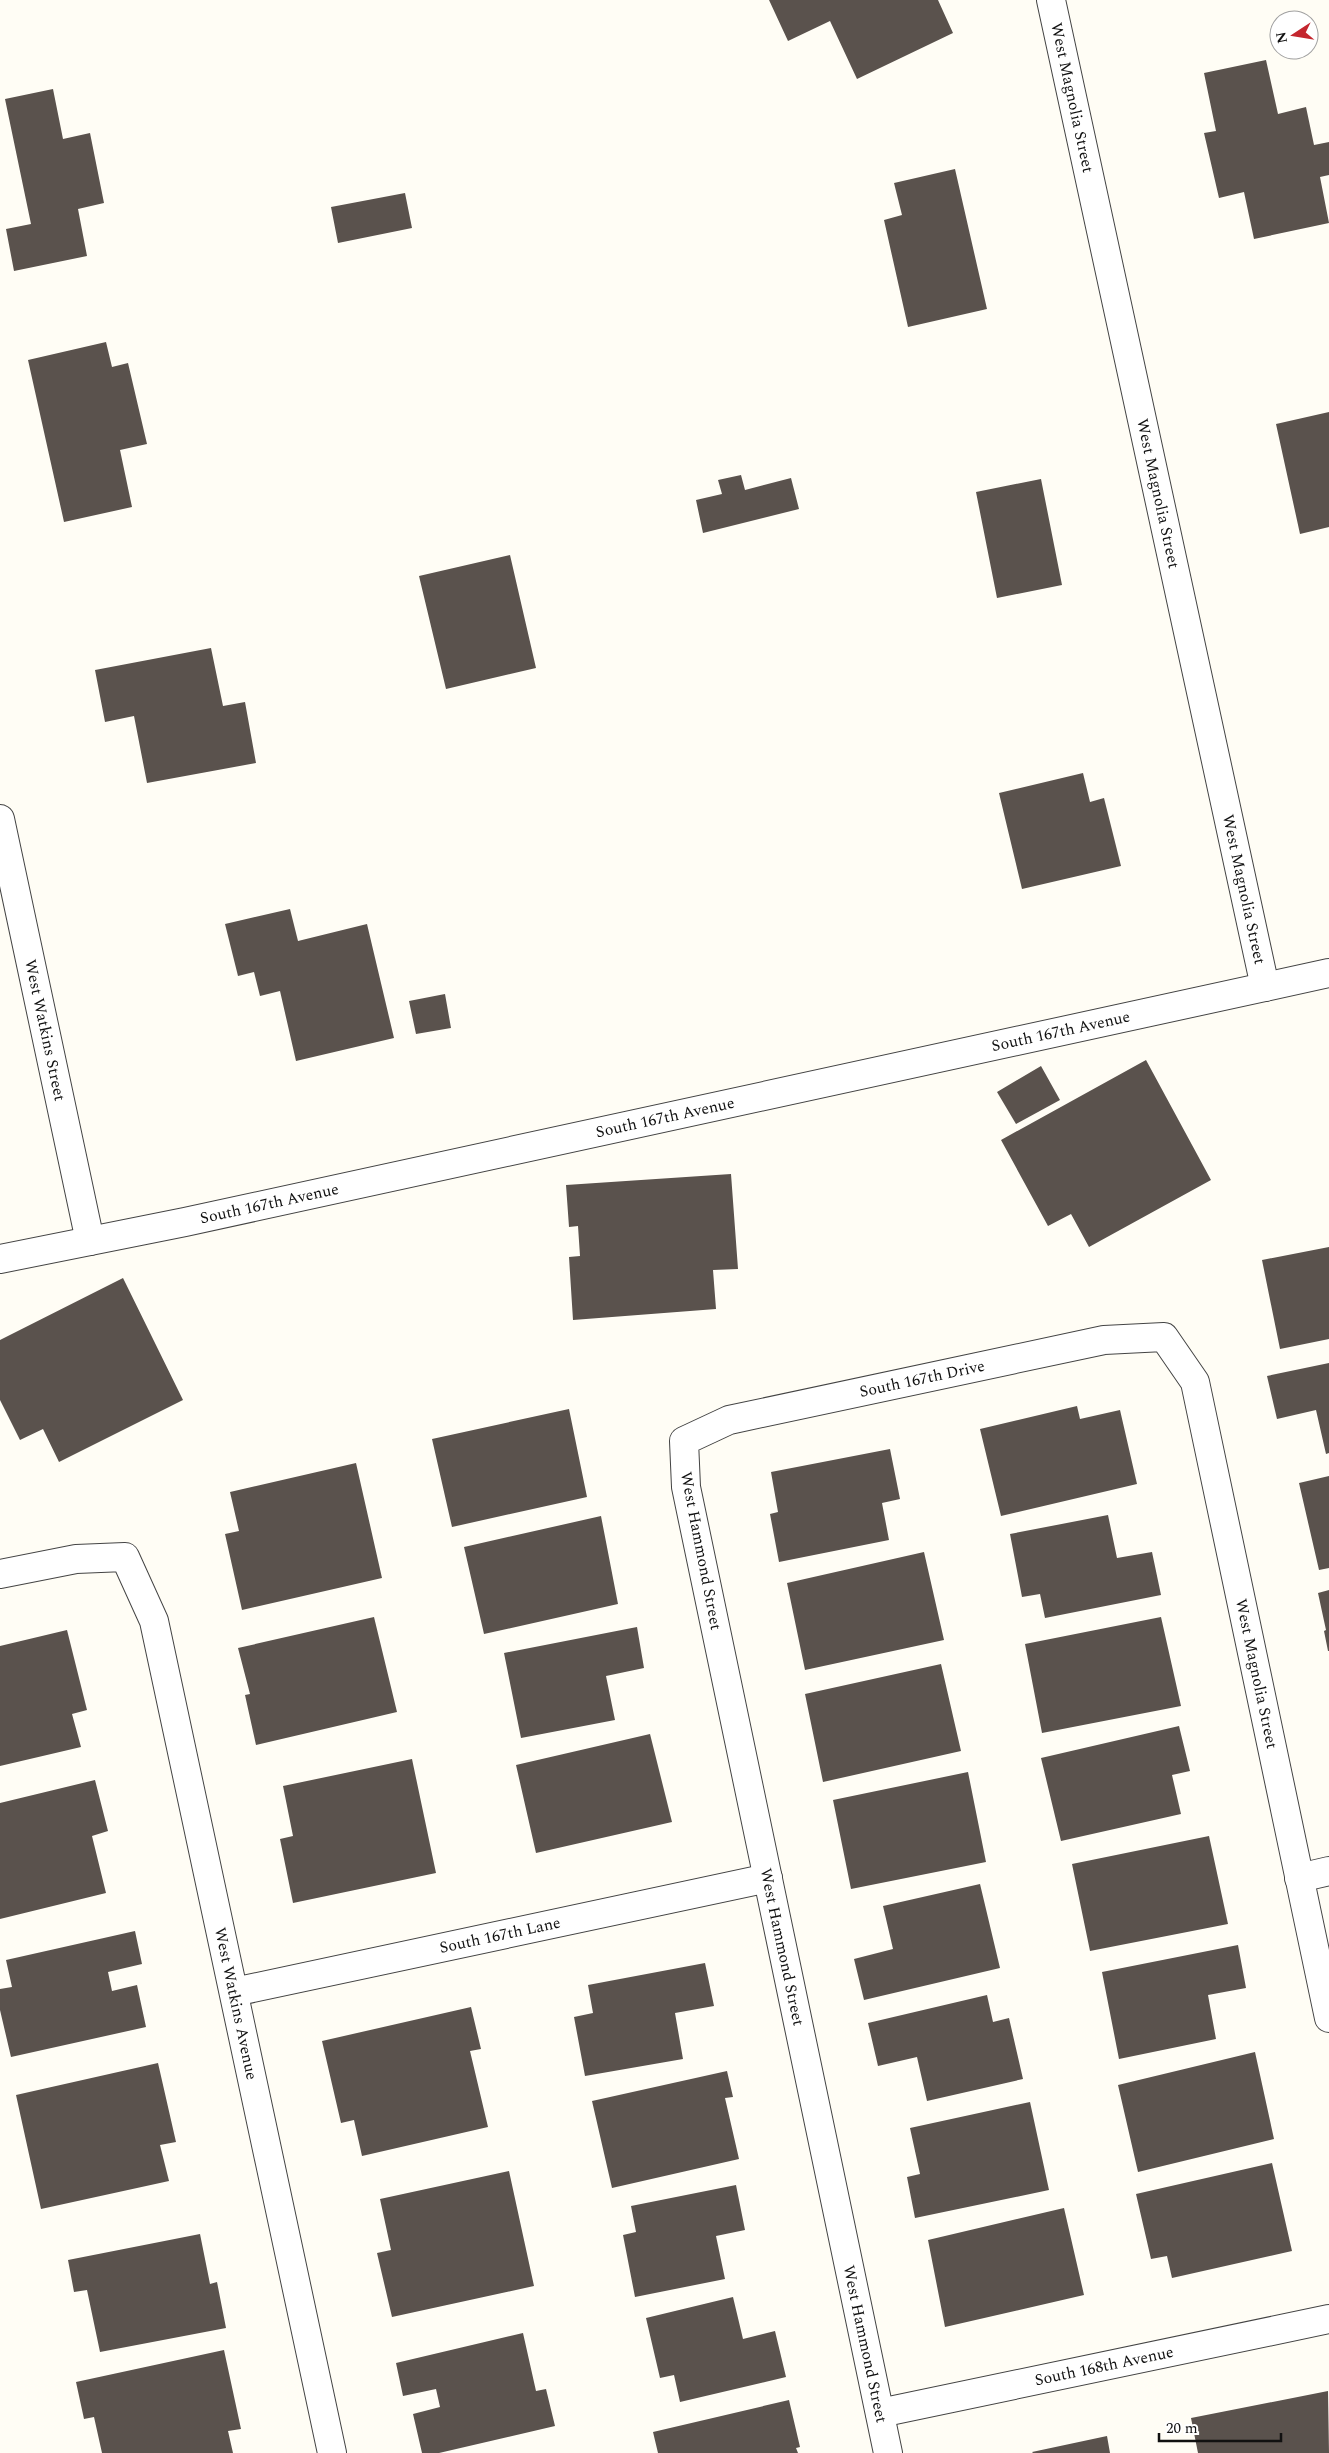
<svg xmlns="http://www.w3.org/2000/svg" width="1329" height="2453" font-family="Spectral,serif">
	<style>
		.building { fill: #5a524d }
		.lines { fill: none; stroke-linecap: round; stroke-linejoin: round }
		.street-casing { stroke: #444; stroke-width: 30 }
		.street { stroke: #fff; stroke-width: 28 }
		.labels { text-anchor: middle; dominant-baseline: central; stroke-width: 5; stroke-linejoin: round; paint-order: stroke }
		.street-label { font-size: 16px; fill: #111; stroke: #fff }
	</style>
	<rect width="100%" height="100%" fill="#fffdf5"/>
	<path class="building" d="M769,0H938L953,33L857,79L830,21L788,41Z
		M1266,60L1278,114L1306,107L1314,145L1329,142V175L1320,177L1329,223L1254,239L1244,192L1219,198L1204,133L1216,131L1204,73Z
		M53,89L63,139L90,133L104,203L78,209L87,256L14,271L6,229L31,224L5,99Z
		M955,169L987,309L908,327L884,220L902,215L894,183Z
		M405,193L412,228L338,243L331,207Z
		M106,342L112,367L128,363L147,444L120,450L132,507L64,522L28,360Z
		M1329,412V527L1300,534L1276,424Z
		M741,475L745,490L791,478L799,509L703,533L696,500L722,494L718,480Z
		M1041,479L1062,585L997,598L976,492Z
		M510,555L536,668L446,689L419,576Z
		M211,648L223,706L245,702L256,763L147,783L134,716L105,722L95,670Z
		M1083,773L1090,802L1104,798L1121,866L1022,889L999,793Z
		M290,909L298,941L367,924L394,1038L296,1061L280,991L260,996L254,972L238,976L225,924Z
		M445,994L451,1028L416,1034L409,1001Z
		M1146,1060L1211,1180L1089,1247L1071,1214L1048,1226L1001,1140Z
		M1041,1066L1060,1100L1016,1124L997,1092Z
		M731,1174L738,1269L713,1270L716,1309L573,1320L569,1257L580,1256L578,1226L569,1227L566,1185Z
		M1329,1247V1339L1280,1349L1262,1260Z
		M123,1278L183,1400L59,1462L43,1429L20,1440L0,1400V1340Z
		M1329,1363V1453L1326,1454L1316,1410L1277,1419L1267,1376Z
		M1077,1406L1080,1419L1120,1410L1137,1484L1001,1516L980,1429Z
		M569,1409L587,1497L452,1527L432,1439Z
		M890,1449L900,1499L882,1503L889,1540L779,1562L770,1514L778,1512L771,1472Z
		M356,1463L382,1578L242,1610L225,1534L239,1531L230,1492Z
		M1329,1476V1568L1319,1570L1299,1483Z
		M1108,1515L1117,1558L1152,1552L1161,1595L1045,1618L1040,1594L1022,1597L1010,1534Z
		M601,1516L618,1604L484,1634L464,1547Z
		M924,1552L944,1640L805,1670L787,1583Z
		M1329,1590V1651H1328L1324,1631L1326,1630L1318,1593Z
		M374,1617L397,1712L256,1745L245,1695L250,1694L238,1648Z
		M1161,1617L1181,1706L1042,1733L1025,1644Z
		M637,1627L644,1668L606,1676L615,1720L521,1738L504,1653Z
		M67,1630L87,1710L72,1714L81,1747L0,1766V1646Z
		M941,1664L961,1751L823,1782L805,1694Z
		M1179,1726L1190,1771L1172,1775L1181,1814L1061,1841L1041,1758Z
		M650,1734L672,1822L536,1853L516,1765Z
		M412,1759L436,1873L293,1903L280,1839L293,1836L283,1786Z
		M968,1772L986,1862L851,1889L833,1800Z
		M95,1780L108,1831L92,1836L106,1893L0,1919V1803Z
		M1209,1836L1228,1924L1090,1951L1072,1864Z
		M980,1884L1000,1968L864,2000L854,1959L893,1949L883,1906Z
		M135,1931L142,1964L108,1972L112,1991L137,1985L146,2027L11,2057L0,2010V1989L12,1987L6,1960Z
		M1238,1945L1246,1988L1208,1995L1216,2039L1119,2059L1102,1972Z
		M705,1963L714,2006L675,2013L683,2059L585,2076L574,2017L593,2013L588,1985Z
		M987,1995L993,2022L1009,2018L1023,2079L927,2101L917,2057L878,2066L868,2023Z
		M471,2007L481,2049L470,2051L488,2127L362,2156L354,2120L341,2123L322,2041Z
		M1255,2052L1274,2139L1138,2172L1118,2085Z
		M158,2063L176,2142L160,2145L169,2181L41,2209L16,2095Z
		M727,2071L733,2097L725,2098L739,2159L612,2188L592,2101Z
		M1030,2102L1049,2190L915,2218L907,2177L920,2174L910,2128Z
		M1272,2163L1292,2251L1172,2278L1167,2256L1151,2259L1136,2194Z
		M509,2171L534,2286L392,2317L377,2253L391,2250L380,2199Z
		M736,2185L745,2230L716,2236L725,2279L635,2297L623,2235L636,2232L631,2206Z
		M1064,2208L1084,2295L945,2327L928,2240Z
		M200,2234L210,2284L217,2282L226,2328L100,2352L87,2290L74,2292L68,2260Z
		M733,2297L743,2339L775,2331L786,2377L680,2402L674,2375L660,2378L646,2318Z
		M523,2333L536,2391L546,2389L555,2426L439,2453H422L413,2414L440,2407L436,2389L403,2396L396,2363Z
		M224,2350L241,2429L228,2431L233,2453H102L94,2417L84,2419L76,2382Z
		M1328,2391L1329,2453H1198L1191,2418Z
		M789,2400L800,2447L796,2448L798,2453H658L653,2432Z
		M1107,2436L1110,2453H1033L1032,2452Z"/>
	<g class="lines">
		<defs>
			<g id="street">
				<path id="s1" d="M1051,0L1265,987"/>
				<path id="s2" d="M0,819L90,1241"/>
				<path id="s3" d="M0,1259L185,1222L1329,973"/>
				<path id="s4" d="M0,1574L76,1559L125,1557L154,1621L332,2453"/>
				<path d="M1299,1878L1329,1871"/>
				<path id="s5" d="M234,1992L768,1878"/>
				<path id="s6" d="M880,2413L1329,2319"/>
				<path id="s7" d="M888,2453L686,1487L684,1441L729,1420L1104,1340L1164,1337L1195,1382L1329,2018"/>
			</g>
		</defs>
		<use href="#street" class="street-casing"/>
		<use href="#street" class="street"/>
	</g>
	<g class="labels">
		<g class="street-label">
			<text stroke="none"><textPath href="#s1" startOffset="100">West Magnolia Street</textPath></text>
			<text stroke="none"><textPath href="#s1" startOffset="505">West Magnolia Street</textPath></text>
			<text stroke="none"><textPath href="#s1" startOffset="910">West Magnolia Street</textPath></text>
			<text stroke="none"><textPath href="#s2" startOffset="216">West Watkins Street</textPath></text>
			<text stroke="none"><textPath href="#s3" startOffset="1085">South 167th Avenue</textPath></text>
			<text stroke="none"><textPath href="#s3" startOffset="680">South 167th Avenue</textPath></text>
			<text stroke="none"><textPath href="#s3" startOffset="275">South 167th Avenue</textPath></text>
			<text stroke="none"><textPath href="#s7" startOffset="1280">South 167th Drive</textPath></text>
			<text transform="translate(701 1551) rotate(79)">West Hammond Street</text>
			<text stroke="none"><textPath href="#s7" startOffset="1879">West Magnolia Street</textPath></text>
			<text stroke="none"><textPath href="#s5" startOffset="272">South 167th Lane</textPath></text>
			<text transform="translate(782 1947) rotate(78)">West Hammond Street</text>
			<text stroke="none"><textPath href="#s4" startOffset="588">West Watkins Avenue</textPath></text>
			<text transform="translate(865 2344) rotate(78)">West Hammond Street</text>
			<text stroke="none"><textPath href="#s6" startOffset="229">South 168th Avenue</textPath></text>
		</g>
	</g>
	<g transform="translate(1294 35) rotate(258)"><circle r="24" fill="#ffffff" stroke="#a0a0a0"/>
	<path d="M0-4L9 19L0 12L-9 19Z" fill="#c4262e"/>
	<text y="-8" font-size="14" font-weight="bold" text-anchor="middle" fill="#111111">N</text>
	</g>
	<path d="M1159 2433v8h122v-8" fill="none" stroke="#111111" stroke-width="2.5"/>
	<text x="1166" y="2433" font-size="15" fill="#111111" stroke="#ffffff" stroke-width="4" paint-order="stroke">20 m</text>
</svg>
